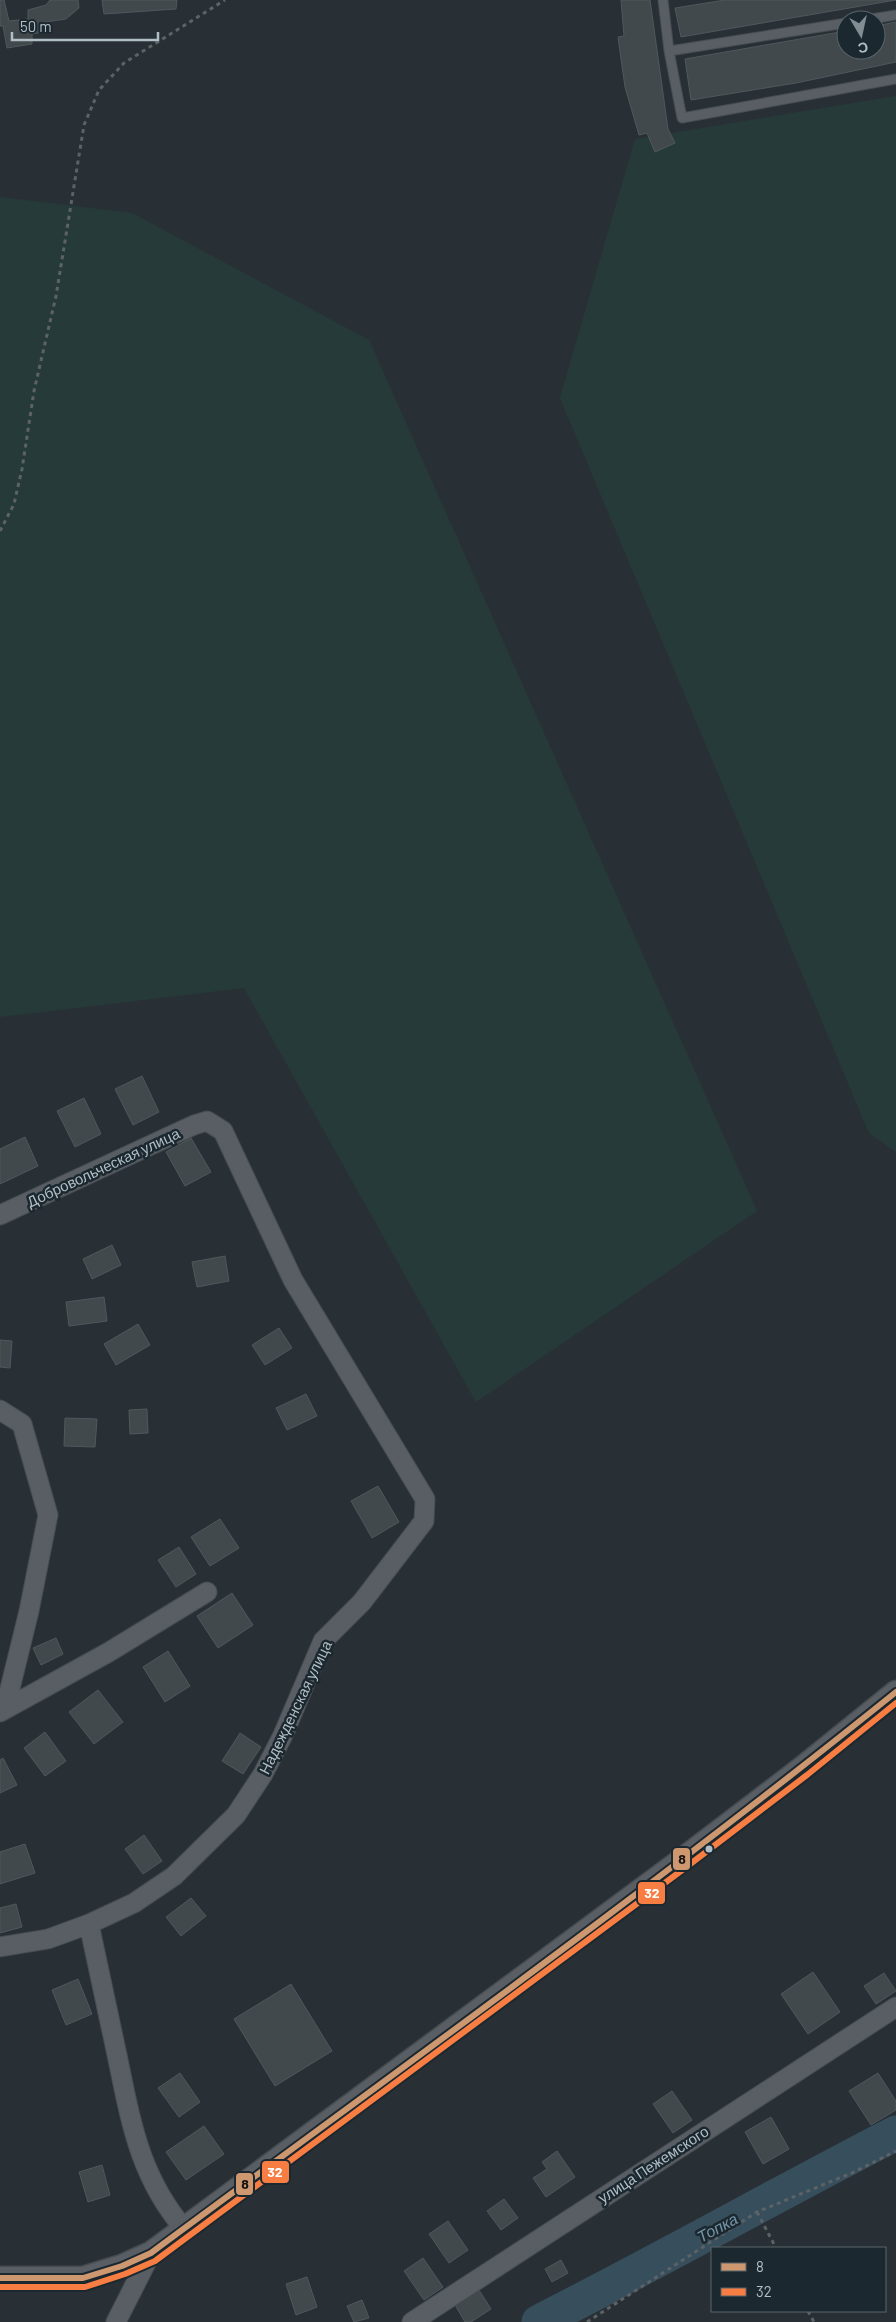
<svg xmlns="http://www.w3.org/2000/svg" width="896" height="2322" font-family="Barlow,sans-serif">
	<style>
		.green { fill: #263b39 }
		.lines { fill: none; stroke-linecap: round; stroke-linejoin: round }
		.river { stroke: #374e5c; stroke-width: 35 }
		.building { fill: #42494d; stroke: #50585d }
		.service-casing { stroke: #464c50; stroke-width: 11 }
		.minor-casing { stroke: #464c50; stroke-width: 21 }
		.tertiary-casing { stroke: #464c50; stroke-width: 25 }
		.path { stroke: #5c6266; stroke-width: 3; stroke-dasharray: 4 4; stroke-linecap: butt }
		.service { stroke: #585e63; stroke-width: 9 }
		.minor { stroke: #585e63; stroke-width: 19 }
		.tertiary { stroke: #585e63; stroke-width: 22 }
		.bus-1-casing { stroke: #1c282f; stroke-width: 10 }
		.bus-2-casing { stroke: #1c282f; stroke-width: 10 }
		.bus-1 { stroke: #cd976f; stroke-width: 6 }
		.bus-2 { stroke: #f77d43; stroke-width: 6 }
		.bus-dot { fill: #b2bec6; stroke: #1c282f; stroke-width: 2 }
		.labels { text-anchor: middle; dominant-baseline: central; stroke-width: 5; stroke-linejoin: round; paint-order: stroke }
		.street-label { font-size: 15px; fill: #b2bec6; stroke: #1c282f }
		.water-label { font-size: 16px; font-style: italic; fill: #7495a8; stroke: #1c282f }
		.line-badge { stroke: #1c282f; stroke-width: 2 }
		.badge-label { font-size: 14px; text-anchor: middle; font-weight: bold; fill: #fff }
		.pale-badge-label { font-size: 14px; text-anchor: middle; font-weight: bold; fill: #111 }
	</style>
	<rect width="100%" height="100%" fill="#283035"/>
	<path class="green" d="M896,96V1152L869,1133L560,398L635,139Z
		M0,197L132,213L369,340L757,1211L476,1402L244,988L0,1017Z"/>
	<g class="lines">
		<path class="river" d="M539,2322C659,2261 776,2195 896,2133"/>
	</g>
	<path class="building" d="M0,0H4L9,21L28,19V10L46,5L50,0H78L79,8L66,19L45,22L48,31L32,34V44L7,48L3,26H0Z
		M102,0H177L176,9L104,14Z
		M621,0H650L668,129L675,143L655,152L647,133L639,135L625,87L618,37L624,36Z
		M725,0H896L681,37L675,8Z
		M896,22V62L796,83L691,100L685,59L846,31V50H876V26Z
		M142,1076L159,1112L133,1125L115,1089Z
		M84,1098L101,1134L75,1147L57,1111Z
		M25,1137L38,1166L0,1184V1149Z
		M191,1138L211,1172L185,1186L166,1152Z
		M112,1245L121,1265L92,1279L83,1259Z
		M225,1256L229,1281L197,1287L192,1262Z
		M104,1297L107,1321L69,1326L66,1302Z
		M138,1324L150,1345L116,1365L104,1344Z
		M279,1328L292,1348L265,1365L252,1345Z
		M0,1340L12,1341L10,1368L0,1367Z
		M306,1394L317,1416L287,1430L276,1408Z
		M147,1409L148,1433L130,1434L129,1410Z
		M65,1418L97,1419L95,1447L64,1446Z
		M378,1486L399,1522L372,1538L351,1501Z
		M220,1519L239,1548L210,1566L191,1537Z
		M179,1547L196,1574L176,1587L158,1560Z
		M232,1593L253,1625L218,1648L197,1616Z
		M56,1638L63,1654L41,1665L33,1648Z
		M168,1651L190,1686L165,1702L143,1667Z
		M98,1690L123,1722L94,1744L69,1712Z
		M45,1732L66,1761L45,1776L24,1748Z
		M240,1733L261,1747L243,1774L222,1761Z
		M3,1758L17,1785L0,1793V1760Z
		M144,1835L162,1861L143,1874L125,1849Z
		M25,1844L35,1873L0,1884V1852Z
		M191,1898L206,1916L181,1936L166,1917Z
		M16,1904L22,1927L0,1933V1908Z
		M813,1972L840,2012L808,2034L781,1994Z
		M884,1973L896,1991L876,2004L864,1986Z
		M78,1979L92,2014L66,2025L52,1990Z
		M291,1984L332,2051L275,2086L234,2019Z
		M180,2073L200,2102L179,2117L158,2088Z
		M878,2073L896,2101V2110L871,2125L849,2091Z
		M672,2091L692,2120L673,2133L653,2104Z
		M771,2117L789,2149L763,2164L745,2132Z
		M204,2126L224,2154L186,2180L166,2152Z
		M557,2151L575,2177L546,2197L533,2178L547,2169L542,2162Z
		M102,2165L110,2195L88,2202L79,2172Z
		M504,2199L518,2218L501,2230L487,2211Z
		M448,2221L468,2250L449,2263L429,2234Z
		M423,2258L443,2287L424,2300L404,2271Z
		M561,2260L568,2273L552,2282L545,2269Z
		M307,2277L317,2307L296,2315L286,2284Z
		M479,2290L491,2309L471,2322H465L455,2305Z
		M362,2300L369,2318L354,2322L347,2306Z"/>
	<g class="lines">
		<defs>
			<path id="service" d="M663,0L669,51L682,118L896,79
				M865,20L896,15
				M669,51L846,23"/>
			<path id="minor" d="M0,1215L194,1125L207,1121L223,1131L293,1280L425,1499L424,1521L362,1602L323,1641L283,1735L263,1774L236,1815L174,1876L134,1903L89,1924L48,1939L0,1947
				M0,1410L22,1424L48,1515L29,1611L5,1709
				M0,1712L109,1652L207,1592
				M89,1924C98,1968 108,2011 117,2055C131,2122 139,2176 185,2230
				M116,2322L151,2253
				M412,2322L896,2007"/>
			<path id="tertiary" d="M0,2278H83L122,2266L151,2253L680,1861L802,1768L896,1692"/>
		</defs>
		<use href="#service" class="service-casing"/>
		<use href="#minor" class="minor-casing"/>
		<use href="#tertiary" class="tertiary-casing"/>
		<path class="path" d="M0,531L14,504L22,469L34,391L56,296L84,125L99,90L124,63L225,0
			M757,2212L776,2248
			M808,2311L814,2322
			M587,2322L757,2212L854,2172L896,2151"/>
		<use href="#service" class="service"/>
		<use href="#minor" class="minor"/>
		<use href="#tertiary" class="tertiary"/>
		<defs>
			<path id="bus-1" d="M0,2278H83L122,2266L151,2253C401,2068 654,1887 896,1692"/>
			<path id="bus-2" d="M0,2287H85L125,2274L155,2261L685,1868L807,1775L896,1703"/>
		</defs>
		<use href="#bus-1" class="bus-1-casing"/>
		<use href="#bus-2" class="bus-2-casing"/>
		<use href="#bus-1" class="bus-1"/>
		<use href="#bus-2" class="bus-2"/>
	</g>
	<circle class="bus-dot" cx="709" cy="1849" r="4.5"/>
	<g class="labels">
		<g class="street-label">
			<text transform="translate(103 1167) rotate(-25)">Добровольческая улица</text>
			<text transform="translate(295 1707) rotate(-64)">Надежденская улица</text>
			<text transform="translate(653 2164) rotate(-33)">улица Пежемского</text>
		</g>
		<g class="water-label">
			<text transform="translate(717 2227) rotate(-28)">Топка</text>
		</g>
	</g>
	<g class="line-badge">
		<rect x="672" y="1847" width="19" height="24" rx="5" fill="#cd976f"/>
		<rect x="637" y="1881" width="29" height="24" rx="5" fill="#f77d43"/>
		<rect x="261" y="2160" width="29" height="24" rx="5" fill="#f77d43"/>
		<rect x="235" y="2172" width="19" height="24" rx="5" fill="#cd976f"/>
	</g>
	<g class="badge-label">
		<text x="652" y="1898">32</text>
		<text x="275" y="2177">32</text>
	</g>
	<g class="pale-badge-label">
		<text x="682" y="1864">8</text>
		<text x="245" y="2189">8</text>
	</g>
	<rect x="711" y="2247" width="175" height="65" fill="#1c282f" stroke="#58646b"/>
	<rect x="721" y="2263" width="25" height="8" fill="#cd976f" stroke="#58646b"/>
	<text x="756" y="2272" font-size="15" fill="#b2bec6">8</text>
	<rect x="721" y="2288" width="25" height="8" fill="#f77d43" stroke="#58646b"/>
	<text x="756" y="2297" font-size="15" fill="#b2bec6">32</text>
	<g transform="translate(861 35) rotate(171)"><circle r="24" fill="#1c282f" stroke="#58646b"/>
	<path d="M0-4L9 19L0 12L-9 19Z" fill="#828c93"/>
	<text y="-8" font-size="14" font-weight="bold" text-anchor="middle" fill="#b2bec6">С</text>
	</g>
	<path d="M12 32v8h146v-8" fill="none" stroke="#b2bec6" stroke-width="2.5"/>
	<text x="20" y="32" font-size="15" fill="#b2bec6" stroke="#1c282f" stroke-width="4" paint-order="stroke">50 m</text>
</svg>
